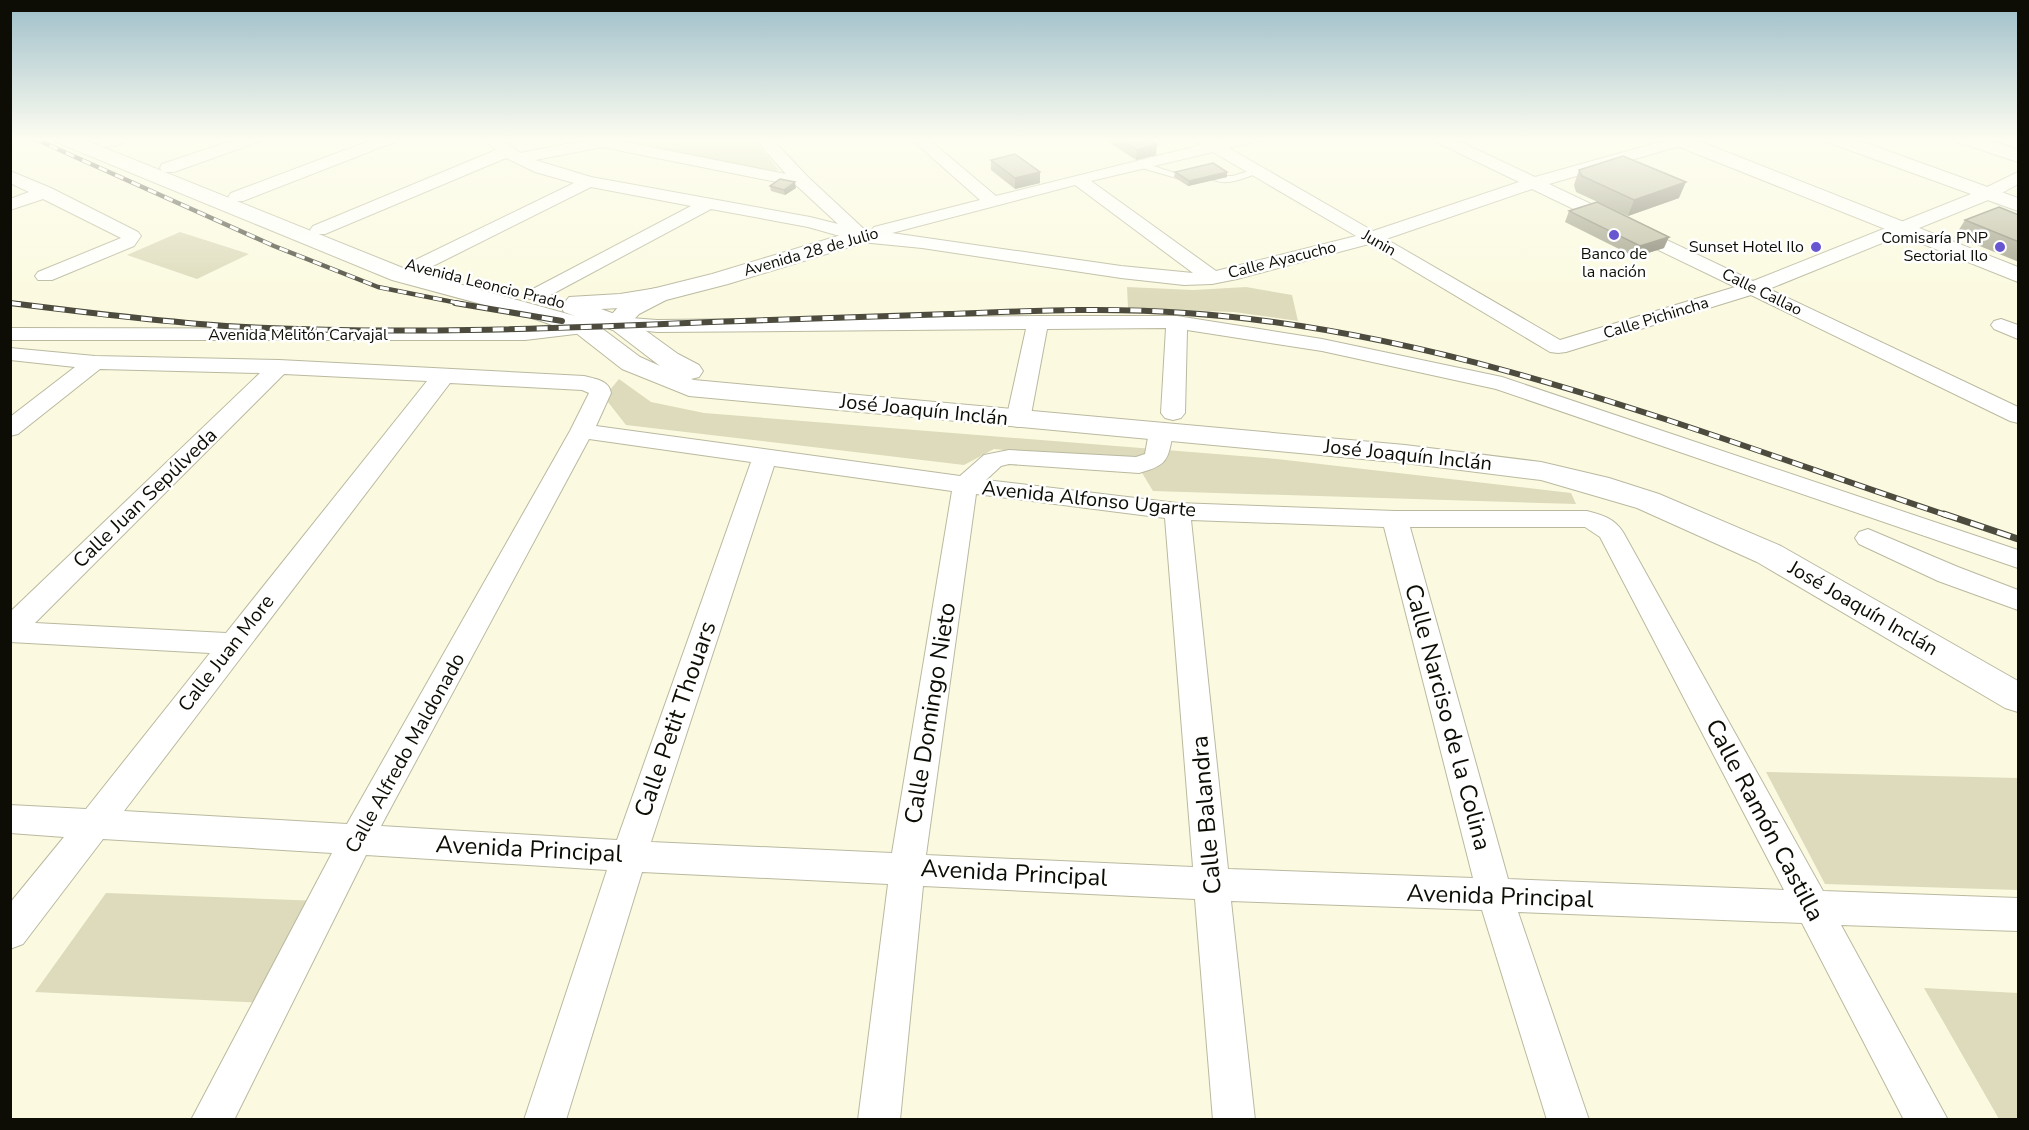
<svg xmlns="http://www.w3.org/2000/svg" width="2029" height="1130" font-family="'Nunito Sans',sans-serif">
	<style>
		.green { fill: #dddbbb }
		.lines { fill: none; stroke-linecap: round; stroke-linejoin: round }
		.service-casing { stroke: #bab9a0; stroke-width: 2 }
		.minor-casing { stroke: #bab9a0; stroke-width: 2 }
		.tertiary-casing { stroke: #bab9a0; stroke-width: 2 }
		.primary-casing { stroke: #bab9a0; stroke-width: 2 }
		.service { fill: #fff; fill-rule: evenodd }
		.minor { fill: #fff; fill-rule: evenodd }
		.tertiary { fill: #fff; fill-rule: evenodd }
		.primary { fill: #fff; fill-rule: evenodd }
		.rail-far2-casing { stroke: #4c4b3e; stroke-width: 4.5 }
		.rail-far1-casing { stroke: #4c4b3e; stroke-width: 6 }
		.rail-casing { stroke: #4c4b3e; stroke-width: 7 }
		.rail-far2 { stroke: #fff; stroke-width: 3; stroke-dasharray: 9; stroke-linecap: butt }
		.rail-far1 { stroke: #fff; stroke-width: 4; stroke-dasharray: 11; stroke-linecap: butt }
		.rail { stroke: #fff; stroke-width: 4.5; stroke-dasharray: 14; stroke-linecap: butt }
		.wall { fill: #a2a18b }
		.shaded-wall { fill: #848371 }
		.building { fill: #bcbba2; stroke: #848371; stroke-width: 1.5 }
		.poi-dot { fill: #6756d0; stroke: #fff; stroke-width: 2 }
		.labels { text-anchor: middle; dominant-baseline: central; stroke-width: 5; stroke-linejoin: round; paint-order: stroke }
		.far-poi-label { font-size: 16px; fill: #0e0d05; stroke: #fff; text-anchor: end }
		.far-street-label { font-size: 16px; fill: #0e0d05; stroke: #fff }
		.street-label { font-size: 20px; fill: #0e0d05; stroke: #fff }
		.near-street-label { font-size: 24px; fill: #0e0d05; stroke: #fff }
	</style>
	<rect width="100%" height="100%" fill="#fbfae0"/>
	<path class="green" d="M645,138H752L779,170L770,172L628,144L630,141Z
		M180,232L249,254L197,279L127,255Z
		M1127,287L1193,290L1246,287L1292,295L1298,321L1234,312L1128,308Z
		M619,379L651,402L704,413L1277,459L1571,493L1576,504L1153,491L1136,463L994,449L964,465L626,425L604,397Z
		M1766,772L2018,778V890L1825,884Z
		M106,893L321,901L264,1003L35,992Z
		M1924,988L2018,993V1119H1999Z"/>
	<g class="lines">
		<defs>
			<path id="service" d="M1135,162H1141L1184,176L1180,179L1135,166Z
				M1255,169H1258V173C1244,178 1226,187 1212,179L1216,176H1233Z"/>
			<path id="minor" d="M106,138H129C123,145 109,148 100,146L98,143Z
				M240,138H263L261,141L174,172H162L160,168L162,164Z
				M377,138H399L397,141L243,201H231L228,197L231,193Z
				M482,138H500L520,153L598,138H626L625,142L786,174L754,138H771L809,178L866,231H871L874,227L980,200L910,138H927L996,196L1201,145L1193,138H1212L1217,141L1231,138H1259L1257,141L1229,148L1373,231L1519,182L1434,141L1432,138H1452L1535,177L1674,138H1699L1697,141L1549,184L1753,281L1981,190L2018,172V184L1993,198L1769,289L2018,407V423L2010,421L1751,295L1566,352L1558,353L1550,352L1369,244L1237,279L1212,284L1184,285L1121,278L922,248L861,242L808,227L711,209L543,299H529L526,295L529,291L691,206L591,187L421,272H407L404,268L407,264L574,183L535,172L506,158L325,234H313L310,230L313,226L496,150ZM602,147L797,186L838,224L810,217L591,177L535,160ZM1213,152L1356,236L1216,271L1091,181ZM1075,185L1193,273L1121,266L892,233ZM1532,189L1735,287L1560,340L1386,239Z
				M10,171L51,188L138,232L141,236L134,246L52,280H38L35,276L38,272L121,238L43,199L10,210V199L29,192L10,183Z
				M1038,316H1177L1322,339L1502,377L2018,550V568L1496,389L1322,351L1187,330L1185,413L1181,418L1173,420L1165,418L1161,413L1166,328L1047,329L1030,420L1026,425L1018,427L1010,425L1006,420L1026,329L657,332L610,327L607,323L610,319L617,317L657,320Z
				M2001,319L2018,325V339L1994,329L1991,325L1994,321Z
				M585,322L592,324L595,328L592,332L525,340H10V328L448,329L525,328Z
				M10,348L95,356L279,360L584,376C595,379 609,380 611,393L596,426L960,476L984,455L1009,450L1136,457L1145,454L1149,432L1153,427L1161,425L1169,427L1173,432C1168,460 1168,465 1139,473L1009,464L1001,466L986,480L1177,503L1395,511H1587C1602,515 1614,518 1623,532L1823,891L2018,898V931L1841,925L1948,1120H1904L1802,923L1518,912L1589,1120H1547L1482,910L1231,901L1255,1120H1213L1195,899L923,886L900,1120H858L888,884L642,872L566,1120H524L607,870L366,855L234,1120H191L332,853L103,839L23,944L10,949V903L64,837L10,833V805L86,809L210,653L10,642V612L260,373L100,369L18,434L10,436V417L75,367L10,360ZM284,374L427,381L226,633L35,623ZM450,383L582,390L589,393L570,431L347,824L124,811ZM589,439L751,462L617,840L381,826ZM774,466L952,491L892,853L651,842ZM976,494L1165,518L1193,867L926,855ZM1191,520L1384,527L1473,878L1228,869ZM1410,527H1585L1600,537L1784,890L1508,879Z
				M1868,529L1958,567L2018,590V610L1938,581L1859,544L1855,538L1859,532Z"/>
			<path id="tertiary" d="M1664,138H1691L2018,267V282L1667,142Z
				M1824,138H1852L2018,198V211L1827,142Z
				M1954,138H1983L2018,150V162L1957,142Z
				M861,229L869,231L872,236L869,241L728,284L666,300L639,314L626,328L617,331L608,328L604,323L621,304L648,290L712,274Z"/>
			<path id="primary" d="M53,138H80L408,270L575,316L564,312L561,307L569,297L620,294L657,288L666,290L669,295L666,300L620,308L601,309L631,320L678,354L699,365L703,371L699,377L691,379L694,380L1405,445L1541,462L1609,478L1659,494L1781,546L2018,681V712L2005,708L1757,562L1637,508L1541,480L1405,463L689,396L622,369L576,333L529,317L392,280L56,142ZM596,324L613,330L660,366L640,357Z"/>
		</defs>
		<use href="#service" class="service-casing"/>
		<use href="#minor" class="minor-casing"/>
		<use href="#tertiary" class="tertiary-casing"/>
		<use href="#primary" class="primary-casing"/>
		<use href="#service" class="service"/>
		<use href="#minor" class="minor"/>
		<use href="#tertiary" class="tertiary"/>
		<use href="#primary" class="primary"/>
		<defs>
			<path id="rail-far2" d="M33,138L274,246L378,287L463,304
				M10,303L21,304"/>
			<path id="rail-far1" d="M10,303C82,312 154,321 226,326C388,335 550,329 711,322C790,319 870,317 949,314C1028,311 1107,307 1186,313C1450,331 1700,433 1949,516
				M455,303L562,321"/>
			<path id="rail" d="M1944,514L2018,539"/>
		</defs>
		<use href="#rail-far2" class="rail-far2-casing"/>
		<use href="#rail-far1" class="rail-far1-casing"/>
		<use href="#rail" class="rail-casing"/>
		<use href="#rail-far2" class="rail-far2"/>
		<use href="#rail-far1" class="rail-far1"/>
		<use href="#rail" class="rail"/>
	</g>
	<path class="wall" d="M1102,138H1146L1156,155L1136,160Z
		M991,160L1040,183L1015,189L991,170Z
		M1579,170L1679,198L1628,216L1576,192L1574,185Z
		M1175,172H1227V177L1188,186L1174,177Z
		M770,186L796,188L785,195L771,191Z
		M1569,211L1664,248L1635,257L1565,222Z
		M2019,215V262L1955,236L1965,220Z"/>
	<path class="shaded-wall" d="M1157,144L1156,155L1136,160L1137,150Z
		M1040,172V183L1015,189V178Z
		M1227,172V177L1188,186L1189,181Z
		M795,182L796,188L785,195L784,190Z
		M1686,182L1679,198L1628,216L1634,200Z
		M1669,237L1664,248L1635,257L1640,246Z"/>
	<path class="building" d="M1118,138H1146L1157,144L1137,150Z
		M1015,154L1040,172L1015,178L991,160Z
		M1623,156L1686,182L1634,200L1582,176L1579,170Z
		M1213,163L1227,172L1189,181L1175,172Z
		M780,179L795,182L784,190L770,186Z
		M1597,202L1669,237L1640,246L1569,211Z
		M1999,207L2019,215V242L1965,220Z"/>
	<linearGradient id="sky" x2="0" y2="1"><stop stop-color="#9ebec9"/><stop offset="0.47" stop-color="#fdfdf1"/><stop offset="1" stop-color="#fdfdf1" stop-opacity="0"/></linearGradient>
	<rect width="2029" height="296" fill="url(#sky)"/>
	<g class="poi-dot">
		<circle cx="1614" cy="235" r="6"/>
		<circle cx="1816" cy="247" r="6"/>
		<circle cx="2000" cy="247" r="6"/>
	</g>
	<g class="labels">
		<g class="far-poi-label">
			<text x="1988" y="238">Comisaría PNP<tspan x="1988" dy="18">Sectorial Ilo</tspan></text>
			<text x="1804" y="247">Sunset Hotel Ilo</text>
			<text x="1614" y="254" text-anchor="middle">Banco de<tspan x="1614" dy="18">la nación</tspan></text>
		</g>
		<g class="far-street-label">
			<text transform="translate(1379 243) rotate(30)">Junin</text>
			<text transform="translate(811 252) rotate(-16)">Avenida 28 de Julio</text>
			<text transform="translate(1282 260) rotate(-14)">Calle Ayacucho</text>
			<text transform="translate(485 284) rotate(14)">Avenida Leoncio Prado</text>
			<text transform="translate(1762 292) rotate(26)">Calle Callao</text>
			<text transform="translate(1656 318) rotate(-17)">Calle Pichincha</text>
			<text x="298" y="335">Avenida Melitón Carvajal</text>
		</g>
		<g class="street-label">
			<text transform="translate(924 410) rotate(6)">José Joaquín Inclán</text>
			<text transform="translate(1408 455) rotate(6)">José Joaquín Inclán</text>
			<text transform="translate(145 498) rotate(-44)">Calle Juan Sepúlveda</text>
			<text transform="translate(1089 499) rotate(6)">Avenida Alfonso Ugarte</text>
			<text transform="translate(1863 608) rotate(30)">José Joaquín Inclán</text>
			<text transform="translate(226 653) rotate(-52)">Calle Juan More</text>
			<text transform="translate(405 753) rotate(-61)">Calle Alfredo Maldonado</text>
		</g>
		<g class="near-street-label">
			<text transform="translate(930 713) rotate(-81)">Calle Domingo Nieto</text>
			<text transform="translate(1448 717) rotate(75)">Calle Narciso de la Colina</text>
			<text transform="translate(675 719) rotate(-71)">Calle Petit Thouars</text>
			<text transform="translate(1206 815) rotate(-95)">Calle Balandra</text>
			<text transform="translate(1765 820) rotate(62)">Calle Ramón Castilla</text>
			<text transform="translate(529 849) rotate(3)">Avenida Principal</text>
			<text transform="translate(1014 873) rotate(3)">Avenida Principal</text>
			<text transform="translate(1500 896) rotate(2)">Avenida Principal</text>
		</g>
	</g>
	<rect width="2029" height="1130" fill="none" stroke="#0e0d05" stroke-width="24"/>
</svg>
